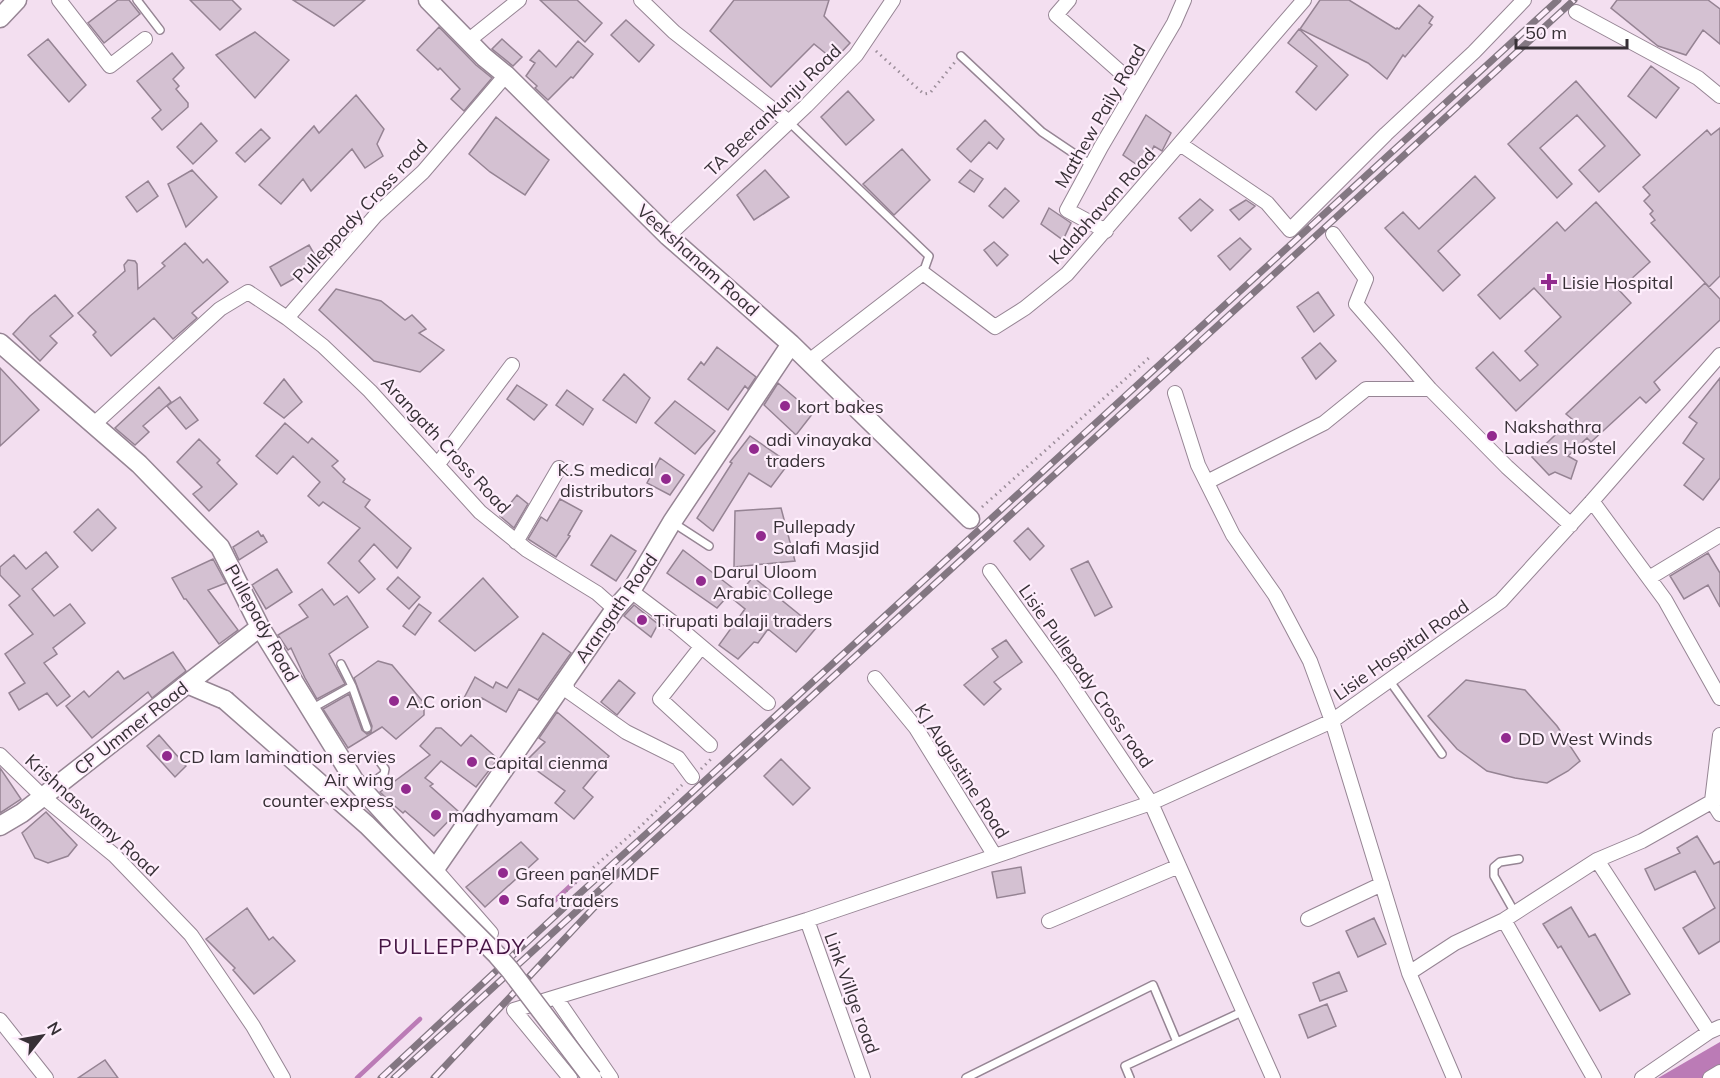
<svg xmlns="http://www.w3.org/2000/svg" width="1720" height="1078" font-family="Mulish,sans-serif">
	<style>
		.water { fill: #bb7bb6 }
		.lines { fill: none; stroke-linecap: round; stroke-linejoin: round }
		.stream { stroke: #bb7bb6; stroke-width: 4.5 }
		.building { fill: #d4c1d2; stroke: #958393; stroke-width: 1.5 }
		.lane-casing { stroke: #968594; stroke-width: 10 }
		.street-casing { stroke: #968594; stroke-width: 16 }
		.secondary-casing { stroke: #968594; stroke-width: 21 }
		.path { stroke: #9b8d99; stroke-width: 3; stroke-dasharray: 1.5 4.5; stroke-linecap: butt }
		.lane { stroke: #fff; stroke-width: 7 }
		.street { stroke: #fff; stroke-width: 14 }
		.secondary { stroke: #fff; stroke-width: 18 }
		.rail-casing { stroke: #837782; stroke-width: 7 }
		.rail { stroke: #feeefc; stroke-width: 4.5; stroke-dasharray: 14; stroke-linecap: butt }
		.secondary-bridge-casing { stroke: #968594; stroke-width: 21; stroke-linecap: butt }
		.secondary-bridge { stroke: #fff; stroke-width: 18 }
		.poi-dot { fill: #922a8e; stroke: #feeefc; stroke-width: 2 }
		.labels { text-anchor: middle; dominant-baseline: central; stroke-width: 4.5; stroke-linejoin: round; paint-order: stroke }
		.street-label { font-size: 18px; fill: #373036; stroke: #feeefc }
		.poi-label { font-size: 18px; fill: #373036; stroke: #feeefc; text-anchor: start }
		.quarter-label { font-size: 21px; letter-spacing: 1.5px; fill: #461544; stroke: #feeefc }
	</style>
	<rect width="100%" height="100%" fill="#f3dff0"/>
	<path class="water" d="M1720,1042V1068L1705,1078H1658Z"/>
	<g class="lines">
		<path class="stream" d="M551,904L585,872
			M357,1078L420,1019"/>
	</g>
	<path class="building" d="M118,0H129L140,14L104,43L88,23Z
		M190,0H232L241,9L220,30Z
		M293,0H365L334,26Z
		M540,0H577L602,23L585,42Z
		M734,0H829L824,16L850,43L834,60L814,44L771,87L710,31Z
		M1320,0H1349L1396,29L1397,28L1399,29L1419,5L1433,17L1429,23L1432,25L1405,57L1403,55L1387,79L1368,63L1300,29Z
		M1617,0H1708L1720,9V44L1703,30L1686,55L1658,46L1611,8Z
		M626,20L654,45L639,62L611,35Z
		M439,27L476,65L492,78L464,111L451,99L460,89L440,68L438,70L417,50Z
		M1299,29L1348,75L1316,110L1296,92L1317,66L1288,43Z
		M255,32L289,60L255,98L216,55Z
		M48,39L86,85L69,102L28,55Z
		M502,39L522,57L513,66L492,49Z
		M578,41L593,54L573,78L571,77L548,100L535,88L537,86L526,76L535,63L530,60L539,50L556,67Z
		M172,53L184,68L173,79L179,86L176,89L188,103V107L162,130L152,118L161,110L137,81Z
		M1651,66L1679,88L1656,118L1628,96Z
		M1576,81L1640,155L1599,192L1579,170L1605,146L1577,115L1540,148L1572,184L1557,198L1508,144Z
		M848,91L874,120L846,145L821,117Z
		M356,95L384,129L377,144L383,156L365,168L352,149L311,191L303,179L281,204L259,185L314,126L319,133Z
		M1146,115L1171,133L1162,151L1154,146L1143,169L1123,155Z
		M496,117L549,160L525,195L490,172L469,154Z
		M985,120L1004,139L997,149L989,142L971,162L957,149Z
		M201,123L217,141L193,164L177,147Z
		M1720,128V276L1709,287L1651,223L1655,220L1650,214L1653,211L1644,201L1650,195L1643,187L1707,130L1711,135Z
		M261,129L270,138L245,162L236,153Z
		M902,149L930,180L894,215L863,184Z
		M192,170L217,197L186,227L168,184Z
		M765,170L789,197L754,220L737,195Z
		M970,170L983,179L974,192L959,182Z
		M1475,176L1495,198L1438,251L1460,275L1443,291L1385,228L1403,212L1419,229Z
		M148,181L158,196L137,212L126,197Z
		M1005,188L1019,201L1003,218L989,206Z
		M1200,199L1213,210L1191,231L1179,218Z
		M1246,200L1255,206L1239,220L1230,210Z
		M1596,202L1650,262L1619,290L1631,303L1516,411L1476,368L1493,352L1520,381L1538,365L1525,351L1561,317L1534,288L1500,319L1478,295L1557,222L1565,231Z
		M1049,208L1071,223L1063,240L1041,224Z
		M1240,238L1251,249L1230,270L1218,256Z
		M994,242L1008,255L997,266L984,250Z
		M185,243L203,263L207,259L228,282L192,313L197,318L173,339L154,318L111,356L93,335L96,332L78,313L125,271L124,265L128,260L135,261L137,264L138,289L165,266L162,263Z
		M309,245L320,264L281,286L270,267Z
		M1705,283L1720,299V320L1654,382L1660,390L1646,403L1640,397L1591,442L1587,438L1568,456L1577,461L1571,479L1555,472L1549,475L1532,457L1572,419L1566,414Z
		M336,289L381,301L405,320L412,315L426,329L419,333L444,350L420,372L374,361L319,310Z
		M1318,292L1334,315L1314,332L1297,307Z
		M55,295L73,316L50,336L57,343L40,361L13,334L30,316Z
		M1320,343L1336,361L1316,379L1302,358Z
		M717,347L756,377L748,389L745,386L728,410L688,379L701,362L704,365Z
		M0,368L39,410L0,446Z
		M624,374L650,398L636,423L603,400Z
		M1720,378V478L1703,500L1684,485L1704,459L1683,443L1697,423L1689,417Z
		M284,379L302,402L284,418L264,403Z
		M778,383L813,413L796,435L764,405Z
		M517,385L547,405L534,420L507,399Z
		M159,387L171,402L143,426L149,432L135,445L115,428Z
		M567,390L593,409L583,425L556,405Z
		M180,397L198,420L186,429L167,406Z
		M675,401L715,431L695,454L655,423Z
		M285,423L308,443L312,438L338,461L332,466L345,479L343,482L370,500L365,507L411,548L397,568L374,544L359,561L375,579L359,593L328,563L360,528L323,502L319,506L308,496L320,482L293,456L277,474L256,456Z
		M750,436L789,463L771,487L749,473L713,531L697,518L732,463L730,462Z
		M199,439L220,460L217,463L237,484L209,511L193,494L202,487L177,462Z
		M660,458L684,475L670,495L647,483Z
		M517,495L528,504L514,528L500,516Z
		M560,499L582,511L568,535L570,536L556,557L528,539L541,517L547,521Z
		M781,508L795,561L734,567L735,511Z
		M98,509L116,528L92,551L74,532Z
		M1028,528L1044,546L1030,560L1014,541Z
		M258,531L261,536L263,535L267,542L239,560L233,547Z
		M611,535L636,551L616,581L591,565Z
		M683,550L734,589L717,608L667,573Z
		M46,552L58,567L32,589L54,616L70,604L85,623L53,648L57,654L44,663L70,696L57,706L47,693L19,710L9,693L25,683L5,654L33,634L9,605L20,596L0,575V567L14,555L26,569Z
		M1708,553L1720,573V607L1708,585L1684,599L1670,576Z
		M213,559L226,583L208,590L238,630L219,644L186,599H184L172,578Z
		M1088,561L1112,607L1095,616L1071,569Z
		M277,569L292,592L266,609L252,585Z
		M398,577L420,597L409,609L387,589Z
		M753,577L816,628L796,652L768,629L758,643L754,642L738,659L719,645L745,609L734,600Z
		M483,578L518,617L475,651L439,621Z
		M322,589L334,605L347,596L368,627L329,654L345,684L317,699L305,678L291,648L288,650L278,635L308,617L299,605Z
		M419,604L431,613L415,635L403,626Z
		M634,605L658,624L651,637L624,616Z
		M543,633L571,653L538,700L519,689L506,712L482,698L477,706L464,698L475,677L493,688L496,682L507,688Z
		M1006,640L1022,662L994,682L1001,689L984,705L964,685L998,657L992,649Z
		M173,652L186,671L152,698L148,692L92,738L66,706L84,691L89,697L118,671L124,679Z
		M378,661L392,665L424,703V715L396,739L382,727L348,748L323,709L349,694L362,730L367,734L371,732L372,726L354,678Z
		M619,680L635,693L617,715L601,702Z
		M1466,680L1525,690L1557,726L1580,761L1568,771L1547,783L1515,778L1487,771L1457,749L1428,716Z
		M557,712L609,756L583,788L593,797L574,819L555,803L565,791L525,762L545,742L539,738Z
		M436,728H441L461,746L471,735L498,759L476,787L441,761L425,778L433,784L430,786L458,811L434,836L405,811L403,813L389,801L380,792L430,755L420,746Z
		M159,735L186,766L175,777L147,746Z
		M781,759L810,788L793,805L764,776Z
		M0,768L21,799L0,813Z
		M46,812L77,845L68,856L48,863L35,858L22,833Z
		M1697,836L1714,864L1720,861V941L1699,954L1683,928L1715,908L1695,871L1655,890L1645,869L1680,853L1677,848Z
		M521,842L538,859L485,907L466,887Z
		M1021,867L1025,893L997,898L992,872Z
		M1571,907L1589,937L1595,934L1630,994L1600,1011L1561,946L1558,948L1543,924Z
		M247,908L269,940L273,937L295,961L254,994L233,970L235,968L206,939Z
		M1374,918L1386,944L1358,957L1346,931Z
		M1339,972L1347,991L1320,1001L1313,983Z
		M1327,1004L1336,1026L1308,1038L1299,1015Z
		M105,1060L118,1078H78Z"/>
	<g class="lines">
		<defs>
			<path id="lane" d="M137,0L160,30
				M961,56L1042,132L1091,165
				M789,122L929,256L923,273
				M672,522L709,546
				M1389,680L1442,754
				M352,686L367,728
				M311,709L352,686L341,664
				M363,789L384,774L385,769L375,755
				M1515,913L1494,876V867L1500,862L1519,859
				M966,1078L1153,985L1177,1042
				M1130,1078L1125,1066L1244,1011"/>
			<path id="street" d="M59,0L110,66L145,39
				M641,0L674,32L789,122
				M1069,0L1056,15L1136,86
				M1576,12L1698,78L1720,96
				M469,40L519,0
				M1180,144L1267,203L1290,230L1386,134L1474,52L1524,0
				M1106,231L1067,210L1101,147L1174,23L1184,0
				M1333,234L1366,279L1356,304L1430,389
				M668,236L806,106L856,55L893,0
				M287,318L323,346L370,391L480,512L527,550L597,593L615,609
				M809,361L923,273L995,327L1025,308L1067,274L1304,0
				M1175,393L1198,465L1233,535L1275,595L1310,661L1332,721L1151,803L1273,1078
				M93,425L220,309L248,292L287,318L376,215L423,172L506,75
				M438,464L512,365
				M1207,482L1324,423L1366,389H1430L1507,467L1571,525
				M1592,501L1665,600L1720,698
				M516,542L559,468
				M1649,578L1720,535
				M631,591L676,625L768,703
				M701,647L660,699L710,745
				M875,678L916,728L995,856
				M565,681L568,691L626,732L678,758L692,777
				M1720,735L1712,801L1720,814
				M0,755L42,796L114,855L191,935L253,1026L283,1078
				M1597,860L1709,1032
				M435,869L491,933
				M1308,919L1382,884
				M807,920L863,1078
				M1504,920L1594,1078
				M1049,921L1179,866
				M1409,973L1455,943L1504,920L1597,860L1642,841L1720,797
				M556,998L611,1078
				M0,1020L46,1078
				M570,1078L514,1010L807,920L1151,803L1063,672L990,571
				M1454,1078L1409,973L1332,721L1501,601L1593,500L1720,355
				M1642,1078L1709,1032L1720,1027
				M1710,1078L1720,1072"/>
			<path id="secondary" d="M428,0L484,57L506,75L668,236L791,344L970,519
				M0,18L17,0
				M0,343L139,464L220,547L260,627L354,780L435,869L615,609L631,591L672,522L791,344
				M187,684L225,700
				M0,826L22,813L260,627"/>
		</defs>
		<use href="#lane" class="lane-casing"/>
		<use href="#street" class="street-casing"/>
		<use href="#secondary" class="secondary-casing"/>
		<path class="path" d="M876,51L924,94L930,93L955,62
			M982,507L1151,356
			M701,769L711,759
			M548,907L643,824L682,785"/>
		<use href="#lane" class="lane"/>
		<use href="#street" class="street"/>
		<use href="#secondary" class="secondary"/>
		<defs>
			<path id="rail" d="M381,1078L568,904L676,807L1558,0
				M394,1078L1574,0
				M434,1078L602,899"/>
		</defs>
		<use href="#rail" class="rail-casing"/>
		<use href="#rail" class="rail"/>
		<defs>
			<path id="secondary-bridge" d="M225,700L367,825L497,955L510,970L592,1078"/>
		</defs>
		<use href="#secondary-bridge" class="secondary-bridge-casing"/>
		<use href="#secondary-bridge" class="secondary-bridge"/>
	</g>
	<g class="poi-dot">
		<path d="M1546 273h6v6h6v6h-6v6h-6v-6h-6v-6h6z"/>
		<circle cx="785" cy="406" r="6"/>
		<circle cx="1492" cy="436" r="6"/>
		<circle cx="754" cy="449" r="6"/>
		<circle cx="666" cy="479" r="6"/>
		<circle cx="761" cy="536" r="6"/>
		<circle cx="701" cy="581" r="6"/>
		<circle cx="642" cy="620" r="6"/>
		<circle cx="394" cy="701" r="6"/>
		<circle cx="1506" cy="738" r="6"/>
		<circle cx="167" cy="756" r="6"/>
		<circle cx="472" cy="762" r="6"/>
		<circle cx="406" cy="789" r="6"/>
		<circle cx="436" cy="815" r="6"/>
		<circle cx="503" cy="873" r="6"/>
		<circle cx="504" cy="900" r="6"/>
	</g>
	<g class="labels">
		<g class="street-label">
			<text transform="translate(773 110) rotate(-44)">TA Beerankunju Road</text>
			<text transform="translate(1100 116) rotate(-60)">Mathew Paily Road</text>
			<text transform="translate(1102 206) rotate(-48)">Kalabhavan Road</text>
			<text transform="translate(360 211) rotate(-47)">Pulleppady Cross road</text>
			<text transform="translate(698 260) rotate(42)">Veekshanam Road</text>
			<text transform="translate(446 445) rotate(47)">Arangath Cross Road</text>
			<text transform="translate(616 608) rotate(-55)">Arangath Road</text>
			<text transform="translate(262 623) rotate(61)">Pullepady Road</text>
			<text transform="translate(1401 650) rotate(-35)">Lisie Hospital Road</text>
			<text transform="translate(1086 676) rotate(55)">Lisie Pullepady Cross road</text>
			<text transform="translate(131 728) rotate(-38)">CP Ummer Road</text>
			<text transform="translate(962 771) rotate(57)">KJ Augustine Road</text>
			<text transform="translate(92 815) rotate(42)">Krishnaswamy Road</text>
			<text transform="translate(852 993) rotate(70)">Link Villge road</text>
		</g>
		<g class="poi-label">
			<text x="1562" y="282">Lisie Hospital</text>
			<text x="797" y="406">kort bakes</text>
			<text x="1504" y="426">Nakshathra<tspan x="1504" dy="21">Ladies Hostel</tspan></text>
			<text x="766" y="439">adi vinayaka<tspan x="766" dy="21">traders</tspan></text>
			<text x="654" y="469" text-anchor="end">K.S medical<tspan x="654" dy="21">distributors</tspan></text>
			<text x="773" y="526">Pullepady<tspan x="773" dy="21">Salafi Masjid</tspan></text>
			<text x="713" y="571">Darul Uloom<tspan x="713" dy="21">Arabic College</tspan></text>
			<text x="654" y="620">Tirupati balaji traders</text>
			<text x="406" y="701">A.C orion</text>
			<text x="1518" y="738">DD West Winds</text>
			<text x="179" y="756">CD lam lamination servies</text>
			<text x="484" y="762">Capital cienma</text>
			<text x="394" y="779" text-anchor="end">Air wing<tspan x="394" dy="21">counter express</tspan></text>
			<text x="448" y="815">madhyamam</text>
			<text x="515" y="873">Green panel MDF</text>
			<text x="516" y="900">Safa traders</text>
		</g>
		<g class="quarter-label">
			<text x="452" y="946">PULLEPPADY</text>
		</g>
	</g>
	<g transform="translate(42 1036) rotate(59)" stroke="#feeefc" stroke-width="4.5" paint-order="stroke">
	<path d="M0-4.5L10 22L0 15L-10 22Z" fill="#373036"/>
	<text y="-9" font-size="16" font-weight="bold" text-anchor="middle" fill="#373036">N</text>
	</g>
	<path d="M1516 39v9h111v-9" fill="none" stroke="#373036" stroke-width="3"/>
	<text x="1525" y="39" font-size="18" fill="#373036" stroke="#feeefc" stroke-width="4.5" paint-order="stroke">50 m</text>
</svg>
